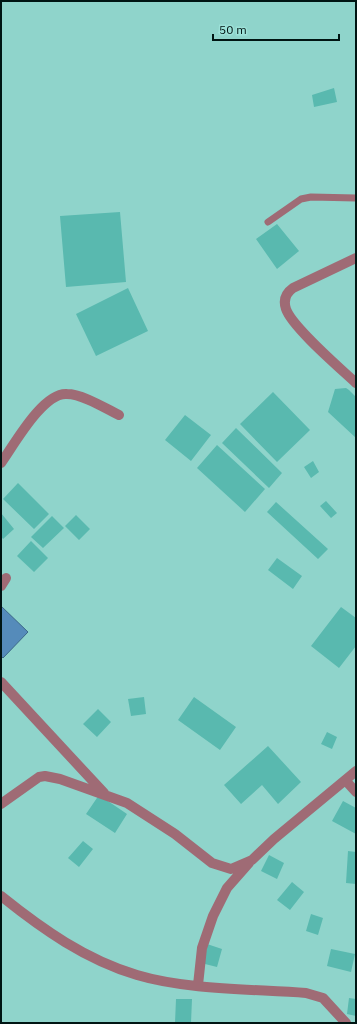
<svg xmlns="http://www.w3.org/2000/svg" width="357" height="1024" font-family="'IBM Plex Sans',sans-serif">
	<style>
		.water { fill: #558bba; stroke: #3c6888 }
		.building { fill: #59b9af }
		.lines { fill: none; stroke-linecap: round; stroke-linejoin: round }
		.lane { stroke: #9f6b75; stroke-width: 7 }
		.street { stroke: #9f6b75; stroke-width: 10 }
	</style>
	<rect width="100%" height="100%" fill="#8fd4cb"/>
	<path class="water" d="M1,606L28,632L3,658L1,656Z"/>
	<path class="building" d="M334,88L337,102L314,107L312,95Z
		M120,212L126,282L66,287L60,216Z
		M277,224L299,251L277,269L256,239Z
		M128,288L148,331L96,356L76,314Z
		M346,388L349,390L356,397V438L328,412L335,389Z
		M273,392L310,430L277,462L240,424Z
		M185,415L211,435L191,461L165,440Z
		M236,428L282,473L269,488L222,443Z
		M217,445L265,489L245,512L197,468Z
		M313,461L319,472L311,478L304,467Z
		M18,483L49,514L34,529L3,499Z
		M326,501L337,513L331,518L320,506Z
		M276,502L328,549L318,559L267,512Z
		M1,513L14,529L3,539L1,536Z
		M76,515L90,529L79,540L65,526Z
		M52,516L64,528L43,548L31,537Z
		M31,541L48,558L34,572L17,556Z
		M277,558L302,576L293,589L268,570Z
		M341,607L356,618V646L339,668L311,646Z
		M144,697L146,714L131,716L128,699Z
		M194,697L236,727L220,750L178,720Z
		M98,709L111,722L97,737L83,724Z
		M327,732L337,737L332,749L321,744Z
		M268,746L301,782L278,804L262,785L241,804L224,785Z
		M99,795L127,814L115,833L86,814Z
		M343,801L356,808V834L332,821Z
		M83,841L93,849L79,867L68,858Z
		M348,851L356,852V884L346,883Z
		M269,855L284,863L277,879L261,871Z
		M292,882L304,892L290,910L277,900Z
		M311,914L323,918L318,935L306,931Z
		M207,944L222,949L217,967L201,963Z
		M331,949L355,954L351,972L327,966Z
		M349,998L356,999V1016L347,1014Z
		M176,999H192L191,1023H175Z"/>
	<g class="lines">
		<path class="lane" d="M268,222L301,199L311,197L356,198"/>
		<path class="street" d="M356,258L293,288C286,293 283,300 286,309C292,327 340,368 356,383
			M1,463C14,445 43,392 67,394C82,394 105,408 119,415
			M1,586L6,578
			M1,682L104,793
			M346,781L356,792
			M1,804L39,777L45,776L60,779L127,803L175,834L212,863L231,869L252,860L274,839L356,771
			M1,896C42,929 86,960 137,975C187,990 253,989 306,993L323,998L346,1023
			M198,985L202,948L213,916L227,888L249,863"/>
	</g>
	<rect width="357" height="1024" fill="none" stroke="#001513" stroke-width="4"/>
	<path d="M213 34v6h126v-6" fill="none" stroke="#001513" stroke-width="2"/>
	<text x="219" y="34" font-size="12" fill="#001513" stroke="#9ce1d8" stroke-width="3" paint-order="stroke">50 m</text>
</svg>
